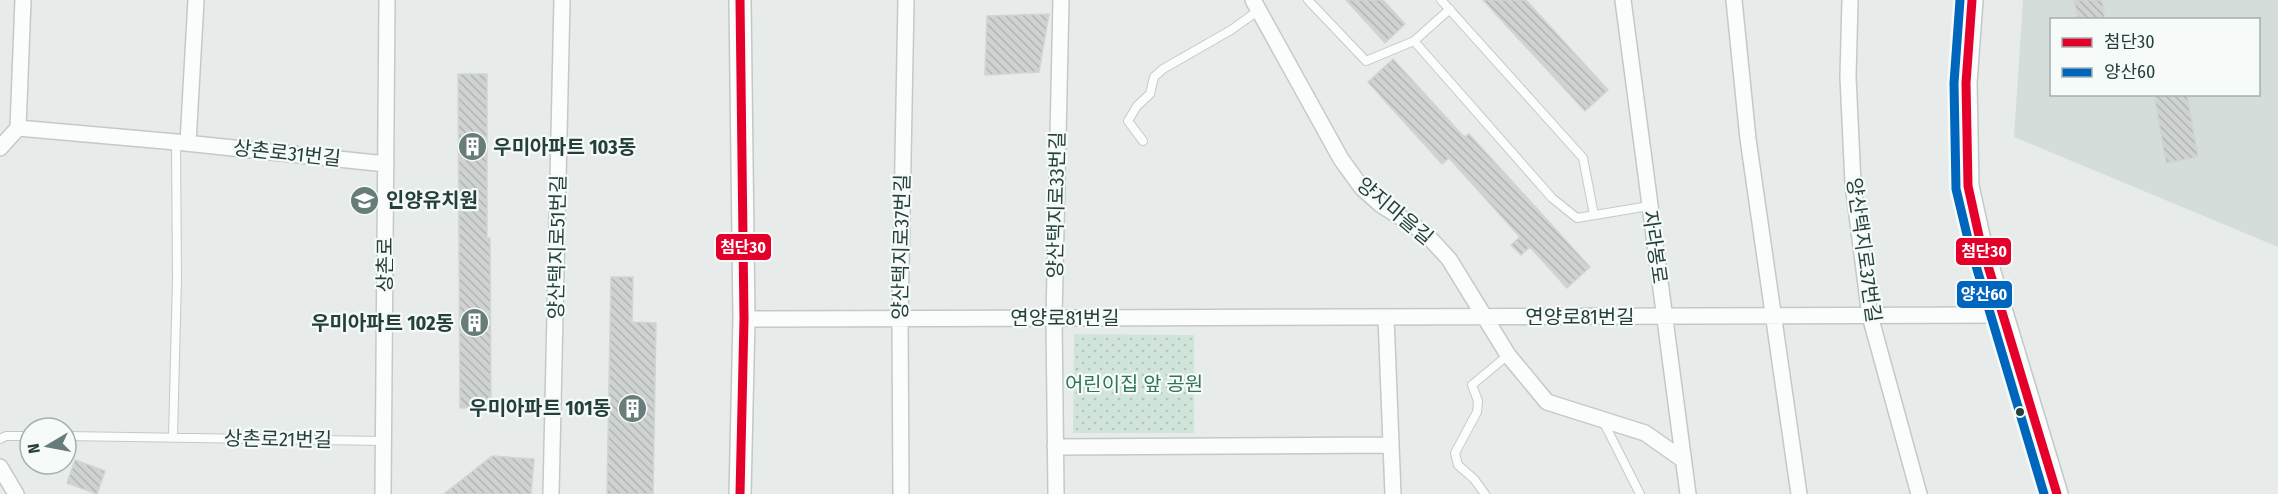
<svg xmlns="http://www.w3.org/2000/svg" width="2278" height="494" font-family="'Fira Sans Condensed','Noto Sans KR',sans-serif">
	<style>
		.built { fill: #d5dddb; fill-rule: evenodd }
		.park { fill: url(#park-dots) }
		.building { fill: url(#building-back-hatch); stroke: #d0d5d4; stroke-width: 1.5 }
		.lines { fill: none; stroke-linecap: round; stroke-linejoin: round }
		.lane-casing { stroke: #c4c9c8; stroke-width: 10 }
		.street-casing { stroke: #c4c9c8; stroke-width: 18 }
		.secondary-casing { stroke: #c1c8c6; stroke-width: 24 }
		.lane { stroke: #fbfcfc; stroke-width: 8 }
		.street { stroke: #fbfcfc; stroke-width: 15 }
		.secondary { stroke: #fbfcfc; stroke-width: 21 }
		.bus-1-casing { stroke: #f6faf9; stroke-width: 14 }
		.bus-2-casing { stroke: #f6faf9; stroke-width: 14 }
		.bus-1 { stroke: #e4002b; stroke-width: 9 }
		.bus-2 { stroke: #0065bd; stroke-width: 9 }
		.bus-dot { fill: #24403d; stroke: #f6faf9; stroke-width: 2 }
		.labels { text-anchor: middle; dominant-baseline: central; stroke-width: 4.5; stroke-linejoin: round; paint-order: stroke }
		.poi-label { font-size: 20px; font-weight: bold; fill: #24403d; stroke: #f6faf9; text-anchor: start }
		.street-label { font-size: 20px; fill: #24403d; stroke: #f6faf9 }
		.park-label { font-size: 20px; fill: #2f7656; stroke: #f6faf9 }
		.line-badge { stroke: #f6faf9; stroke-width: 2 }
		.badge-label { font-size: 16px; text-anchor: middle; font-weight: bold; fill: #fff }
	</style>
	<defs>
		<pattern id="park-dots" width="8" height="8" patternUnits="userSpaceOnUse" patternTransform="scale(1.5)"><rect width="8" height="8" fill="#d1e4da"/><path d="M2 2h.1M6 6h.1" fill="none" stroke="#b3c5bc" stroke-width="1.8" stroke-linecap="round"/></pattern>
		<pattern id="building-back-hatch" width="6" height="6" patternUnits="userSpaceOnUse" patternTransform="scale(1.5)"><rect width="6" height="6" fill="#ced3d2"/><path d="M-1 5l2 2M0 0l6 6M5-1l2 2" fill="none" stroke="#b1b6b5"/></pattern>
	</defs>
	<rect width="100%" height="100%" fill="#e7eceb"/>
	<path class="built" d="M2023,0H2278V247L2014,137ZM2052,20H2258V94H2052Z"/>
	<path class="park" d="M1074,334L1194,335V433H1073Z"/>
	<path class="building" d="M1346,0H1383L1405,24L1385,43Z
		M1483,0H1526L1608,90L1585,111Z
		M2074,0H2102L2105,20H2078Z
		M1049,14L1039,72L985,75L987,16Z
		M1393,59L1464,137L1469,134L1590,267L1567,288L1530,247L1521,255L1511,245L1520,237L1449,158L1442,164L1368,82Z
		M458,74H487V238H490L491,407L460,408Z
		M2154,94H2187L2198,157L2166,163Z
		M611,277H633L632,322L656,323L653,494H607Z
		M492,456L534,459L531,494H444Z
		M75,460L105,471L97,494L67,483Z"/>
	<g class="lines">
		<defs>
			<path id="lane" d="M1308,0L1366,61L1414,41
				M1441,0L1583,158L1594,215
				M1450,9L1414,41L1552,198L1577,218L1649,206
				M1143,141L1128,121L1137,106L1150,94L1154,77L1163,69L1231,30L1259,10
				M1603,421L1640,494
				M66,436L384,441
				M173,437L177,279L176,142
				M0,439L6,436H30
				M1485,494L1474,479L1458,465L1455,453L1477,412L1478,401L1472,385L1508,355"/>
			<path id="street" d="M1253,0L1341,159L1362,188L1381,205L1425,233L1449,259L1508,355L1547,402L1645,433L1682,459
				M1623,0L1688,494
				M1734,0L1748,139L1799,494
				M1850,0L1848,77L1853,184L1870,316L1919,494
				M18,128L23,0
				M188,143L196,0
				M0,148L18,128L176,142L386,164
				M1386,317L1393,494
				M744,319L2003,315
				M1055,447L1391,445
				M0,467L16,494
				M383,494L387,0
				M551,494L562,0
				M901,494L900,319L906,0
				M1056,494L1054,318L1061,0"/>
			<path id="secondary" d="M1972,0L1966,83L1968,186L1979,236L2057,494
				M740,494L744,319L740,0"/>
		</defs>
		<use href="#lane" class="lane-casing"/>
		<use href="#street" class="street-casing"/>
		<use href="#secondary" class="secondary-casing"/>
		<use href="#lane" class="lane"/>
		<use href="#street" class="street"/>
		<use href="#secondary" class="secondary"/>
		<defs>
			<path id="bus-1" d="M740,0L744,319L740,494
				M1972,0L1966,83L1968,186L1979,236L2057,494"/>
			<path id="bus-2" d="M1960,0L1954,83L1956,189L1968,239L2044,494"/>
		</defs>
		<use href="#bus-1" class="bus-1-casing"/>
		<use href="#bus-2" class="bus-2-casing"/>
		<use href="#bus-1" class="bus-1"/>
		<use href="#bus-2" class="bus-2"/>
	</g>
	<defs>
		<symbol id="building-disc" viewBox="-11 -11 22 22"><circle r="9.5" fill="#687c7a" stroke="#f6faf9"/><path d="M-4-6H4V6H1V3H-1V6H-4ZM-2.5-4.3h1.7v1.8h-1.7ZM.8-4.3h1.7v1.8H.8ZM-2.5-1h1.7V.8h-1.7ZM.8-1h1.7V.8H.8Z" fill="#fff"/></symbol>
		<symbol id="school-disc" viewBox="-11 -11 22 22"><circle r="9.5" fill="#687c7a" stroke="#f6faf9"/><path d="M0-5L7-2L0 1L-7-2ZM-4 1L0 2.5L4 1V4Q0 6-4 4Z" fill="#fff"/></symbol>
	</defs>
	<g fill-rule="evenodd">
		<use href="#building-disc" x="456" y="130" width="33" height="33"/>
		<use href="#school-disc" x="348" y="184" width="33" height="33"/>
		<use href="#building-disc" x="458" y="306" width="33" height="33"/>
		<use href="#building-disc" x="616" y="392" width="33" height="33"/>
	</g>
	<circle class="bus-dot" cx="2020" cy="412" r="5"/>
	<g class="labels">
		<g class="poi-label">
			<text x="493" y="147">우미아파트 103동</text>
			<text x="386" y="200">인양유치원</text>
			<text x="454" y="323" text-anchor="end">우미아파트 102동</text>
			<text x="611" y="408" text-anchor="end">우미아파트 101동</text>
		</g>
		<g class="street-label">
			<text transform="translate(287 153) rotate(6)">상촌로31번길</text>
			<text transform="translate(1056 205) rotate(-89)">양산택지로33번길</text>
			<text transform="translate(1395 211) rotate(40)">양지마을길</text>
			<text transform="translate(557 247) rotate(-89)">양산택지로51번길</text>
			<text transform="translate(901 247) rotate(-89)">양산택지로37번길</text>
			<text transform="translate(1655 247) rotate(82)">자라봉로</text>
			<text transform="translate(1864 250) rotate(82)">양산택지로37번길</text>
			<text transform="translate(385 265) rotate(-90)">상촌로</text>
			<text x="1580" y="317">연양로81번길</text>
			<text x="1065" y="318">연양로81번길</text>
			<text transform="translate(278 439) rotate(1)">상촌로21번길</text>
		</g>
		<g class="park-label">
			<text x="1134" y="384">어린이집 앞 공원</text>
		</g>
	</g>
	<g class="line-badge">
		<rect x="715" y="233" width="57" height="28" rx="6" fill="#e4002b"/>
		<rect x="1955" y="237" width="57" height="29" rx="6" fill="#e4002b"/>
		<rect x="1956" y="280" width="57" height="29" rx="6" fill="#0065bd"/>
	</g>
	<g class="badge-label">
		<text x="743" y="253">첨단30</text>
		<text x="1984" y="257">첨단30</text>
		<text x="1984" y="300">양산60</text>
	</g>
	<rect x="2050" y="18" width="210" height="78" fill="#f6faf9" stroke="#a2b0ae" stroke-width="1.5"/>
	<rect x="2062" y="38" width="30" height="9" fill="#e4002b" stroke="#a2b0ae" stroke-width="1.5"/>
	<text x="2104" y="48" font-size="18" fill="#24403d">첨단30</text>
	<rect x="2062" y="68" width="30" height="9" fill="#0065bd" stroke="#a2b0ae" stroke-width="1.5"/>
	<text x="2104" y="78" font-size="18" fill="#24403d">양산60</text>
	<g transform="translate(48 446) rotate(260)"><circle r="28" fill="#f6faf9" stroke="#a2b0ae" stroke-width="1.5"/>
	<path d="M0-4.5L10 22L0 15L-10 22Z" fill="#687c7a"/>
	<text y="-9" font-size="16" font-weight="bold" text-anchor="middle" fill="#24403d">N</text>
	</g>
</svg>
